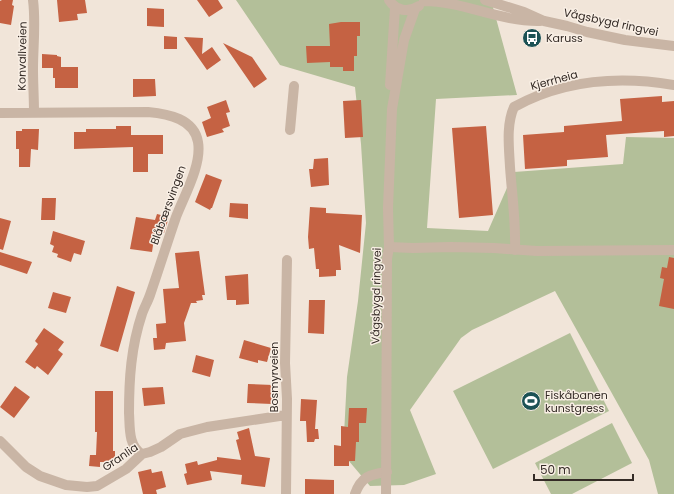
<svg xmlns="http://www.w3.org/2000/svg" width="674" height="494" font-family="Poppins,sans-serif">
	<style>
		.green { fill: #b3bf99 }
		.building { fill: #c56243 }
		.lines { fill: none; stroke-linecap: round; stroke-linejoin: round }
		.minor { stroke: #c9b5a5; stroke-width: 10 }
		.tertiary { stroke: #c9b5a5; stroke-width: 10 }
		.labels { text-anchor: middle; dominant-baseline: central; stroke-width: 3; stroke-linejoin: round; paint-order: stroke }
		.street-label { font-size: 11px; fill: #342b26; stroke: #f9efe5 }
		.poi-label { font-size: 11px; fill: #342b26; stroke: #f9efe5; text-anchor: start }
	</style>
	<rect width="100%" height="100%" fill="#f1e5d9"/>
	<path class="green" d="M236,0H491L517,95L436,99L427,228L488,231L514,172L623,164L626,137L674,138V494H658L649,460L555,291L472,330L461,338L410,410L436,474L404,485L370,486L343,454L347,377L358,301L366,223L361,144L355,87L280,65Z
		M570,333L609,411L493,469L453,391Z
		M612,423L632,463L572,494H551L535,463Z"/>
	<path class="building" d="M2,0H13L12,5L14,6L11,25L0,23V1Z
		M57,0H85L87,13L77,14L78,20L59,22Z
		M197,0H218L223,8L209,17Z
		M147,8L164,9V27L147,26Z
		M341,22H360V36H357V56H354V71H343V67H330V62L307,63L306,46H330L329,24Z
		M164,36L177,37V49H164Z
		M184,37L203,38L202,54L212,47L221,60L207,70Z
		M223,43L252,57L267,79L254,88Z
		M42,54L57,55V56L61,57V67H78V88H55V78H53V68H42Z
		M133,79H155L156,96L133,97Z
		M662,96V102L674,101V136L664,137V131L606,135L608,157L567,160V166L525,169L523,135L564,132V126L622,121L620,99Z
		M226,100L230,112L226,113L230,126L222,129L224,132L207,137L202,122L211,118L207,107Z
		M361,100L363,137L345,138L343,101Z
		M116,126H131V135H163V154H148V172H133V147L74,149V132H86V129H116Z
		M486,126L493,215L459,218L452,128Z
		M22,129H39L38,150L31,149L30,167H19V149H16V131H22Z
		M328,158L329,185L311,187L309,169H313L314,159Z
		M206,174L222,180L212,208H211L210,210L195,202Z
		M42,198H56L55,220H41Z
		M230,203L248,204V219L229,217Z
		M310,207L326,208V213L362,215L360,253L339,245L341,270H336V276L319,277V269H316L314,248L309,249L308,237Z
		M157,214L169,217L164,233L155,232L152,252L130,249L136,217L155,220Z
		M0,218L11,221L3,250L0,249Z
		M53,231L85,241L81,255L74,253L71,262L57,257L58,254L52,252L54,246L50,244Z
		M199,251L205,295H202L203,300L196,301L197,303H191L184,323L186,341L166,343L165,349L154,350L153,338H157L156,324L166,323L163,289L179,288L175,253Z
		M0,252L32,262L27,274L0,265Z
		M669,257L674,258V309L659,306L664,279L660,278L662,267L667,268Z
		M248,274L249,304L236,305V300H227L225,276Z
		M117,286L135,292L118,352L100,346Z
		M53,292L71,297L66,313L48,308Z
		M309,300H325L324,334L308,333Z
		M44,328L64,342L58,350L63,354L48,375L37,366L35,369L25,362L38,344L35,341Z
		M244,340L271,348L267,362L258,360V363L239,358Z
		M196,355L214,360L210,377L192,372Z
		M248,384L273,385L272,404L247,403Z
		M15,386L30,397L14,418L0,407Z
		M163,387L165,404L144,406L142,388Z
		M95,391H113V451H115V462H100V467L89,466L90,455H96L97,432H95Z
		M301,399L317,400L315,429H318L319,439H315L314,442H307L306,421H300Z
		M349,408H367L366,423H359V442H356L355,461H349V466H334V445L341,446V426L348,427Z
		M249,428L255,456L270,458L265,487L241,484L242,475L210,471L212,480L187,485L184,474L187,473L185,464L197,461L198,465L217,460V457L241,460L236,440L239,439L237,432Z
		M151,469L152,473L162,471L166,487L156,490L157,494H143L138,472Z
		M305,479L334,480V494H305Z"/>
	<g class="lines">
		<path class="minor" d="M33,0C36,23 33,46 33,69C33,83 34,98 34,113
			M0,113L148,112C169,114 194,119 198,142C202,165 184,196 176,217C167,243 159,269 150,295C148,301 144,308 142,314C131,347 129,379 129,413C130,427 128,446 142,454
			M290,130L294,86
			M389,247L413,248L451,247L494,248L537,251L674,250
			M515,250C516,222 512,195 510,167C509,147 506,125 514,107C563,80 620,76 674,85
			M0,441L26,467L40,476L66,485L87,487L97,486L126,469L142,454L150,452L161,447L180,434L207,427L286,415
			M286,494L287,399L285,363L287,260
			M355,494C361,477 370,474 387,472"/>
		<path class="tertiary" d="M389,0C396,11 408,13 419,6
			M485,0L524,12L544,21L567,26L587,32L625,40L674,46
			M424,1C463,1 500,22 540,21
			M390,85L395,8
			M386,494L387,259L389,247L388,208L392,109L404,40L415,9"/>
	</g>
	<defs>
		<symbol id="bus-disc" viewBox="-11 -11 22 22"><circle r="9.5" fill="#1c5255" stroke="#f9efe5"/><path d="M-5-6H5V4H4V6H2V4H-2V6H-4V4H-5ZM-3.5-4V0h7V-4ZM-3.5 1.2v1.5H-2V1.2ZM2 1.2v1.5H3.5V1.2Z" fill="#fff"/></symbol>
		<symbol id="stadium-disc" viewBox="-11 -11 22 22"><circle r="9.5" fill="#1c5255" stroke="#f9efe5"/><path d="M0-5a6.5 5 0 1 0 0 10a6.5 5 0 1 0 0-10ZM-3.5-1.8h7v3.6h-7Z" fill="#fff"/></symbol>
	</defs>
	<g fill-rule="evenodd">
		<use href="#bus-disc" x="521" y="27" width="22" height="22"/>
		<use href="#stadium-disc" x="520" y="390" width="22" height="22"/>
	</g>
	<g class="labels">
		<g class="street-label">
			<text transform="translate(611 22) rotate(12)">Vågsbygd ringvei</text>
			<text transform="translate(22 56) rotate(-89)">Konvallveien</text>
			<text transform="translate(554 80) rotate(-15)">Kjerrheia</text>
			<text transform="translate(168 205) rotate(-70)">Blåbærsvingen</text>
			<text transform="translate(376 296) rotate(-89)">Vågsbygd ringvei</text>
			<text transform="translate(274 377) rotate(-90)">Bosmyrveien</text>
			<text transform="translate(120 457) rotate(-34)">Granlia</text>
		</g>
		<g class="poi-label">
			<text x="546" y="38">Karuss</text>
			<text x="545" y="395">Fiskåbanen<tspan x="545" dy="13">kunstgress</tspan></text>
		</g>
	</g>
	<path d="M534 474v6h99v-6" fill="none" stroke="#342b26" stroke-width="2"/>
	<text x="540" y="474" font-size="12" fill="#342b26" stroke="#f9efe5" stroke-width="3" paint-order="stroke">50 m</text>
</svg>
